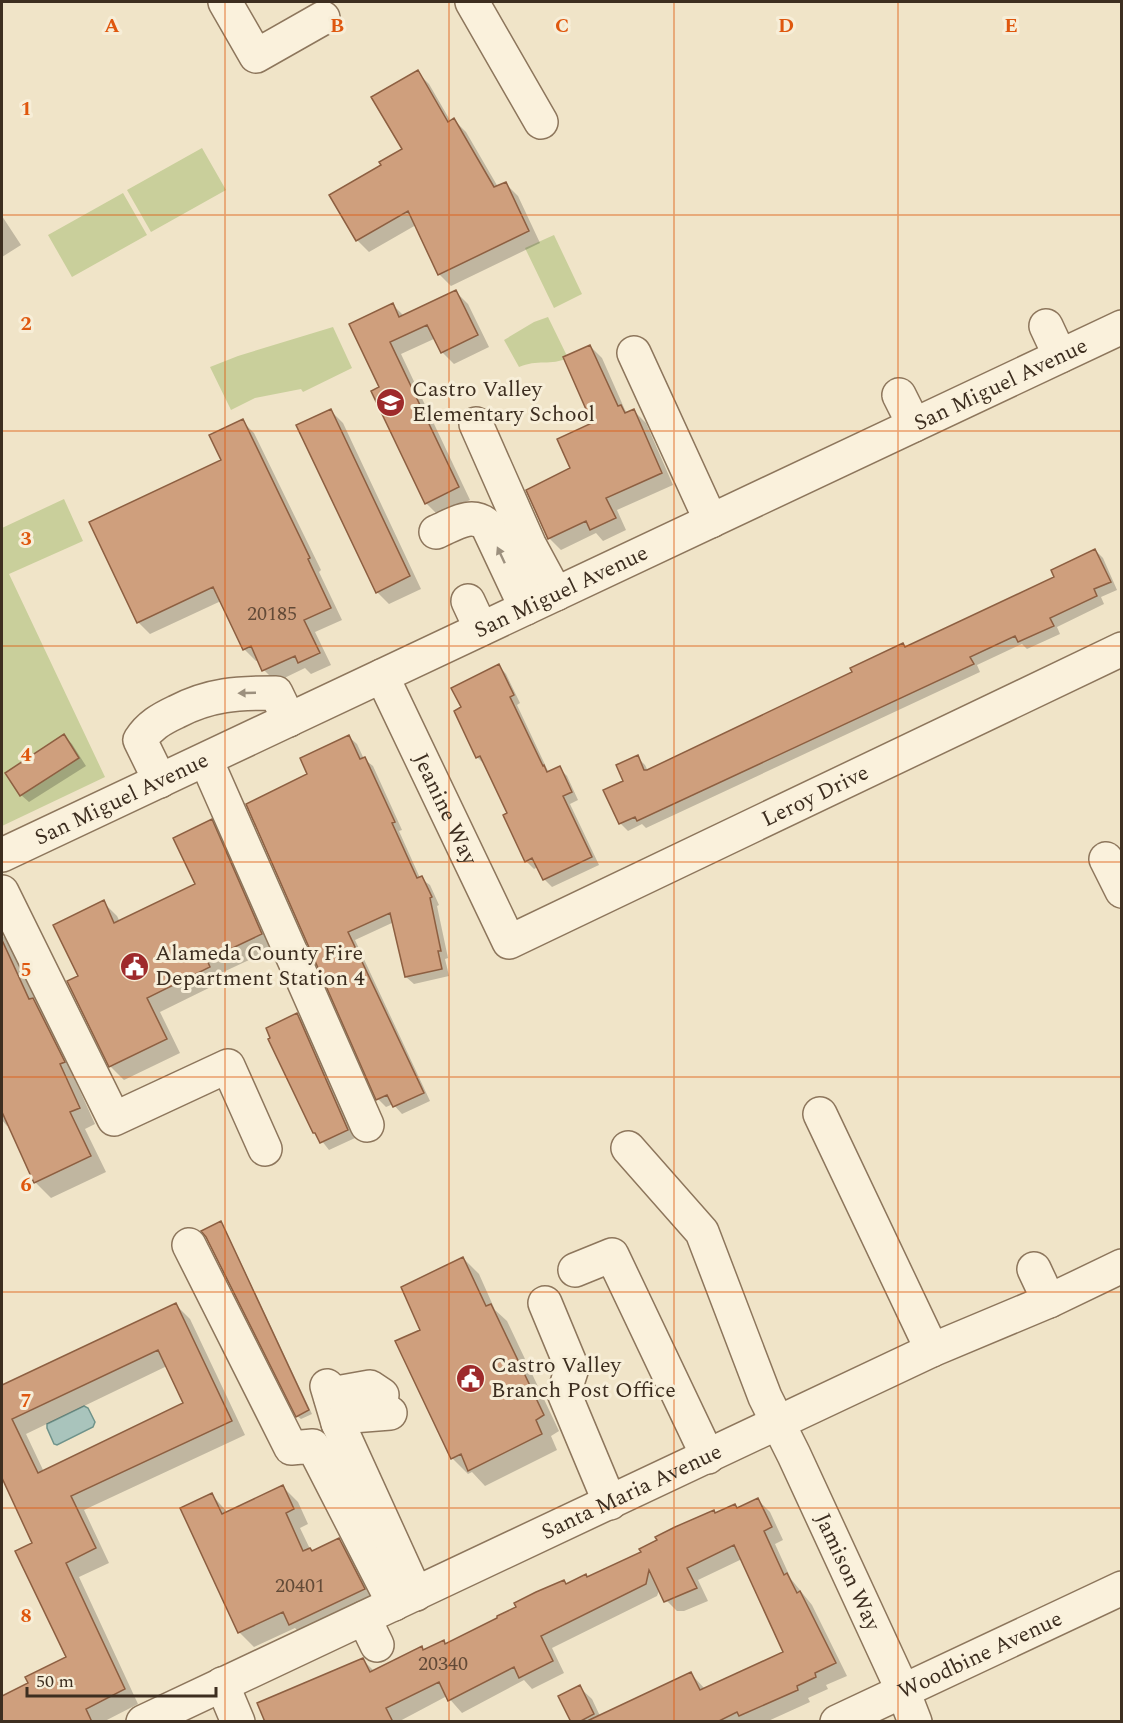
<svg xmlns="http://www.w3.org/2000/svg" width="1123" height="1723" font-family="Spectral,serif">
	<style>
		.green { fill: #c9cf9b }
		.water { fill: #a9c4bc; stroke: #6f938a; stroke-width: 1.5 }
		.shadow { fill: #0003; fill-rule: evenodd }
		.building { fill: #cf9f7d; stroke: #8d5f41; stroke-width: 1.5; fill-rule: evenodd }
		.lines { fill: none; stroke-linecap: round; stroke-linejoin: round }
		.minor-casing { stroke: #8d765c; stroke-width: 36 }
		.minor { stroke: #faf1dc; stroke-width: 33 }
		.oneway { fill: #9c907e }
		.grid { fill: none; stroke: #df570d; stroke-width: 1.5; stroke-opacity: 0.55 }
		.labels { text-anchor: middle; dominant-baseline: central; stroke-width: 6; stroke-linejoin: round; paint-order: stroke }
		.number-label { font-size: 20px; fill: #624a37 }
		.street-label { font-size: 22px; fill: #3d2e20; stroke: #f7eed8 }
		.poi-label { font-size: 22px; fill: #3d2e20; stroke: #f7eed8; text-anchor: start }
		.grid-label { font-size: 20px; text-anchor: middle; font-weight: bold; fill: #df570d; stroke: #f7eed8; stroke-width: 6; stroke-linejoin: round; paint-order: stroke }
	</style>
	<rect width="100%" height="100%" fill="#f0e4c8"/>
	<path class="green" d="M202,148L226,190L151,232L127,190Z
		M123,193L147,235L72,277L48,235Z
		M554,235L582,294L554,308L525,248Z
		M548,317L568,358C551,366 537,359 519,367L504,340L534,322Z
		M333,327L352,368L303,392L301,389L255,398L231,410L210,367L238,356Z
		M64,499L83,541L9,574L105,777L2,826V528Z"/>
	<path class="water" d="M84,1406L88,1408L95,1422L93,1427L57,1445L54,1444L47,1428V1424Z"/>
	<path class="shadow" d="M417,72L429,84L451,122L454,120L466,132L498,187L506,184L518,196L540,243L451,286L439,274L416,225L369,252L357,240L383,165L404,149Z
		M2,216L21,245L2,257Z
		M456,292L468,304L489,347L454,364L442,352L436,338L401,354L470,500L438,515L426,503L381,388L393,305L404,316Z
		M590,346L602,358L625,410L628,413L634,411L646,423L673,485L617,510L626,530L603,541L596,533L561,550L549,538L572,469L594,424Z
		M331,411L343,423L421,589L389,604L377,592Z
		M242,421L254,433L321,570L319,572L342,620L315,632L331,665L311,674L305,668L276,682L264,670L259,660L256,661L244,649L221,601L150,634L138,622Z
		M1095,550L1103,558L1117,590L1101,597L1104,604L1057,627L1060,634L1027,649L1022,644L977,665L980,672L646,828L642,824L628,831L620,823L625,782L637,757L645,765L648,771L854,673L903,645L906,648L1056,577Z
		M499,666L506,674L520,703L517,705L548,771L549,772L559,768L567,776L578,800L570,804L599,865L552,887L544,879L538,867L534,869L526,861L509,814L485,765L477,757L463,708Z
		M64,736L72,744L86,766L29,802L21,795Z
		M349,737L357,744L364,759L373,766L402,830L399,831L420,878L430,885L439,905L437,906L448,958L445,959L449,976L414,984L406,977L394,922L355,940L430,1101L402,1114L393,1104L386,1107L378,1099L248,805L309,774Z
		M211,821L225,835L275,948L219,974L223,981L160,1012L180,1053L124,1080L110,1066L80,977L103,902L117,916L120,922L197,884Z
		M2,935L11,944L40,1006L49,1015L80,1078L75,1080L95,1124L85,1129L106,1172L51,1198L35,1182L9,1125L7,1126L2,1120Z
		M297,1015L305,1023L355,1138L329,1150L318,1136Z
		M220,1223L224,1227L312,1414L301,1419L297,1416Z
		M463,1258L479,1274L495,1310L507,1321L559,1431L551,1436L557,1450L485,1486L472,1472L468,1474L452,1458L422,1330Z
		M176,1305L190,1319L245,1435L84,1510L109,1563L79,1577L138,1704L103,1722H2V1697L30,1683L68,1658L34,1543L2,1474V1386ZM167,1366L185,1404L44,1472L26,1434Z
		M283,1487L298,1502L308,1524L300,1528L310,1549L313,1552L339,1540L354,1555L379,1604L305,1639L295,1628L254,1647L239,1632L212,1495L228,1513Z
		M757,1499L770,1512L783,1540L775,1544L791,1579L812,1605L847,1676L826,1685L828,1689L808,1698L810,1702L766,1722H573L579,1687L592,1699L600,1716L691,1674L705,1689L785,1653L742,1559L698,1580L708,1601L684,1611H677L664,1598L660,1588L657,1596L552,1648L564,1673L532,1689L524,1680L462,1713L447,1696L398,1722H267L362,1659L375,1672L443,1642L446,1645L567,1585L588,1579L735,1506L738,1509Z"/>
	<path class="building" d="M418,70L448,122L454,118L494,187L506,182L529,231L438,275L408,211L356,241L329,195L381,165L379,162L402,149L371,97Z
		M456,290L478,335L441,353L427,325L390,342L459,487L425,504L371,391L379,387L349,324L393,303L399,317Z
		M590,345L618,406L621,405L625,413L634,409L662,473L606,498L616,518L590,530L586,521L548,539L526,490L570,468L557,439L592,423L563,357Z
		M331,409L410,576L376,593L296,425Z
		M243,419L310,558L308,559L331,608L304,620L320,653L298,663L295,656L262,671L251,646L243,650L213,587L137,623L89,522L221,460L209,435Z
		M1095,549L1111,582L1094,589L1097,596L1050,618L1054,626L1018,642L1015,636L970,657L974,664L637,821L635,817L619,824L603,790L623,781L616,765L638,755L644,770H647L852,672L850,668L903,643L905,647L1054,577L1051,570Z
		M499,664L514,695L510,697L543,766L544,765L547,772L560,766L572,792L563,796L592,857L543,880L532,858L525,862L503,815L507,813L480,756L476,758L454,711L461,707L451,688Z
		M64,734L79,758L20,796L5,773Z
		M349,735L360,759L365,757L395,822L392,823L417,878L422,876L432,897L430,898L441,951H438L442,969L405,977L390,913L348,932L424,1093L393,1107L387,1095L376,1100L246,804L307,774L300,758Z
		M212,819L262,934L207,960L210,967L147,998L167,1039L109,1067L67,981L78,976L53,925L104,900L114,923L195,884L173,838Z
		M2,940L29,999L33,998L65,1062L60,1064L80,1108L70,1112L91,1156L34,1183L2,1112Z
		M297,1013L348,1130L320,1143L315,1133H313L268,1039L270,1038L266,1028Z
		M221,1221L309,1410L296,1417L206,1237L201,1231Z
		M463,1257L486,1306L491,1304L544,1415L536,1420L542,1434L468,1471L461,1454L451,1459L395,1341L420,1330L401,1287Z
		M176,1303L232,1421L71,1496L96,1548L66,1563L125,1689L86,1709L92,1722H2V1696L28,1683L25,1677L66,1657L15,1551L32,1543L2,1478V1385ZM158,1350L183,1403L38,1473L12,1419Z
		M283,1485L294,1509L286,1513L303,1551L310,1548L312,1551L339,1538L365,1589L289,1625L283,1612L238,1633L180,1508L212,1493L222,1514Z
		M758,1498L772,1527L764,1531L784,1575L787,1573L797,1593L800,1591L836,1663L815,1673L816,1677L797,1686L798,1690L739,1716L737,1712L717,1722H585L691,1672L700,1690L783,1652L734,1545L687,1568L697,1588L664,1602L649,1570L646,1584L541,1636L553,1661L519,1678L514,1667L448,1701L439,1682L386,1708L393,1722H265L257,1703L363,1658L370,1672L422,1646L423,1650L444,1640L445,1644L497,1618V1616L516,1607L514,1603L536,1592L564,1580L566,1584L586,1574L587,1577L641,1552L639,1549L657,1540L655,1537L675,1527L714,1510L715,1513L735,1504L737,1508Z
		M580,1685L594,1714L579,1722H571L558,1696Z"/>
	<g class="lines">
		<defs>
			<g id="minor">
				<path d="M225,2L256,56L323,18"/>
				<path d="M472,2L541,122"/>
				<path d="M1046,326L1060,356"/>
				<path d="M634,353L711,521"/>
				<path d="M899,395L914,425"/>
				<path d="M476,424L529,544L556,594"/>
				<path d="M436,532C453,525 471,511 487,525L526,608"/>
				<path d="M468,601L481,629"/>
				<path id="s1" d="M382,676L509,942L1122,649"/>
				<path d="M206,760L367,1125"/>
				<path d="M160,781L140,740C149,726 161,719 176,712C210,694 238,693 276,693L289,720"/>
				<path id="s2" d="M2,855L1122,327"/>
				<path d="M1106,859L1122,891"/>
				<path d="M2,892L114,1119L228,1066L265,1149"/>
				<path d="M820,1114L932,1350"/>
				<path id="s3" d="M628,1148L702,1232L765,1397L794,1455L903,1691L915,1722"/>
				<path d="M189,1245L291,1448L313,1446L394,1604"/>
				<path d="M1034,1269L1049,1301"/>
				<path d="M575,1270L612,1255L708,1457"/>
				<path d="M545,1303L572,1368L564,1393L610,1503"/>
				<path d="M327,1386L338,1423L416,1594"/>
				<path d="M331,1398L342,1392L370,1387L382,1395"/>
				<path d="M338,1423L352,1416L390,1413"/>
				<path d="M364,1618L377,1645"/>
				<path d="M222,1684L238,1722"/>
				<path id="s4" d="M143,1722L932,1350L1049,1301L1122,1266"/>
				<path id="s5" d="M837,1722L1122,1588"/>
			</g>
		</defs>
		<use href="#minor" class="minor-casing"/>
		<use href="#minor" class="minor"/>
	</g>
	<defs><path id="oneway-solid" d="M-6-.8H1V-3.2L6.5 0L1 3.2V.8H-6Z" transform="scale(1.5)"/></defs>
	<g class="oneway">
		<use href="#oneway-solid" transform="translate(501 555) rotate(-115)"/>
		<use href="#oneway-solid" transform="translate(247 693) rotate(178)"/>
	</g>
	<path class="grid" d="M225,2V1722M449,2V1722M674,2V1722M898,2V1722M2,215H1122M2,431H1122M2,646H1122M2,862H1122M2,1077H1122M2,1292H1122M2,1508H1122"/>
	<defs>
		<symbol id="school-disc" viewBox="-11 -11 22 22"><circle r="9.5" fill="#9e2a2b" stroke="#f7eed8"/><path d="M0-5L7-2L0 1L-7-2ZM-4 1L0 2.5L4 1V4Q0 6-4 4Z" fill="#fff"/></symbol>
		<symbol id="civic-disc" viewBox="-11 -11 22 22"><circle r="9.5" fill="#9e2a2b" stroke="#f7eed8"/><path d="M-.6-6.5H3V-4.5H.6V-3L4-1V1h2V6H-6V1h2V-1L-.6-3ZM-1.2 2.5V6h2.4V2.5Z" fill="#fff"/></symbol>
	</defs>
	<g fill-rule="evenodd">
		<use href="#school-disc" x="374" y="386" width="33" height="33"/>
		<use href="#civic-disc" x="118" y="950" width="33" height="33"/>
		<use href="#civic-disc" x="454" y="1362" width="33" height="33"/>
	</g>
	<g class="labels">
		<g class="number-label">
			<text x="272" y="614">20185</text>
			<text x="300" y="1586">20401</text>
			<text x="443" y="1664">20340</text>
		</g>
		<g class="street-label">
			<text stroke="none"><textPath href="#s2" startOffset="1104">San Miguel Avenue</textPath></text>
			<text stroke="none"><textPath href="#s2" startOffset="618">San Miguel Avenue</textPath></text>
			<text stroke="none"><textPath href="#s1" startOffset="634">Leroy Drive</textPath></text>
			<text stroke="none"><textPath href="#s2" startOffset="132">San Miguel Avenue</textPath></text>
			<text stroke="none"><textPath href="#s1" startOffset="147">Jeanine Way</textPath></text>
			<text stroke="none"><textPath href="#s4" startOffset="540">Santa Maria Avenue</textPath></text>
			<text stroke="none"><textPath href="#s3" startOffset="482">Jamison Way</textPath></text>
			<text stroke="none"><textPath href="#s5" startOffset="158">Woodbine Avenue</textPath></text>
		</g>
		<g class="poi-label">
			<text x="412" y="389">Castro Valley<tspan x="412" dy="25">Elementary School</tspan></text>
			<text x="155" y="953">Alameda County Fire<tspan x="155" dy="25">Department Station 4</tspan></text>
			<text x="491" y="1365">Castro Valley<tspan x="491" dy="25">Branch Post Office</tspan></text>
		</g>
	</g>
	<g class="grid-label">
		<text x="112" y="32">A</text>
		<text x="337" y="32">B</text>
		<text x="562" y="32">C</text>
		<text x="786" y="32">D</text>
		<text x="1011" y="32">E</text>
		<text x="26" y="115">1</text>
		<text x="26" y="330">2</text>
		<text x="26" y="545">3</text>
		<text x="26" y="761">4</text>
		<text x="26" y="976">5</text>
		<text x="26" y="1191">6</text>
		<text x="26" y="1407">7</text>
		<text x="26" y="1622">8</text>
	</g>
	<rect width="1123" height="1723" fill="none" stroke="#3d2e20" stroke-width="6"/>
	<path d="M27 1687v9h189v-9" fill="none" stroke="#3d2e20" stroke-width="3"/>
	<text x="36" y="1687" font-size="18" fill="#3d2e20" stroke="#f7eed8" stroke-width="4.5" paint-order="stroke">50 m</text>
</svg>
